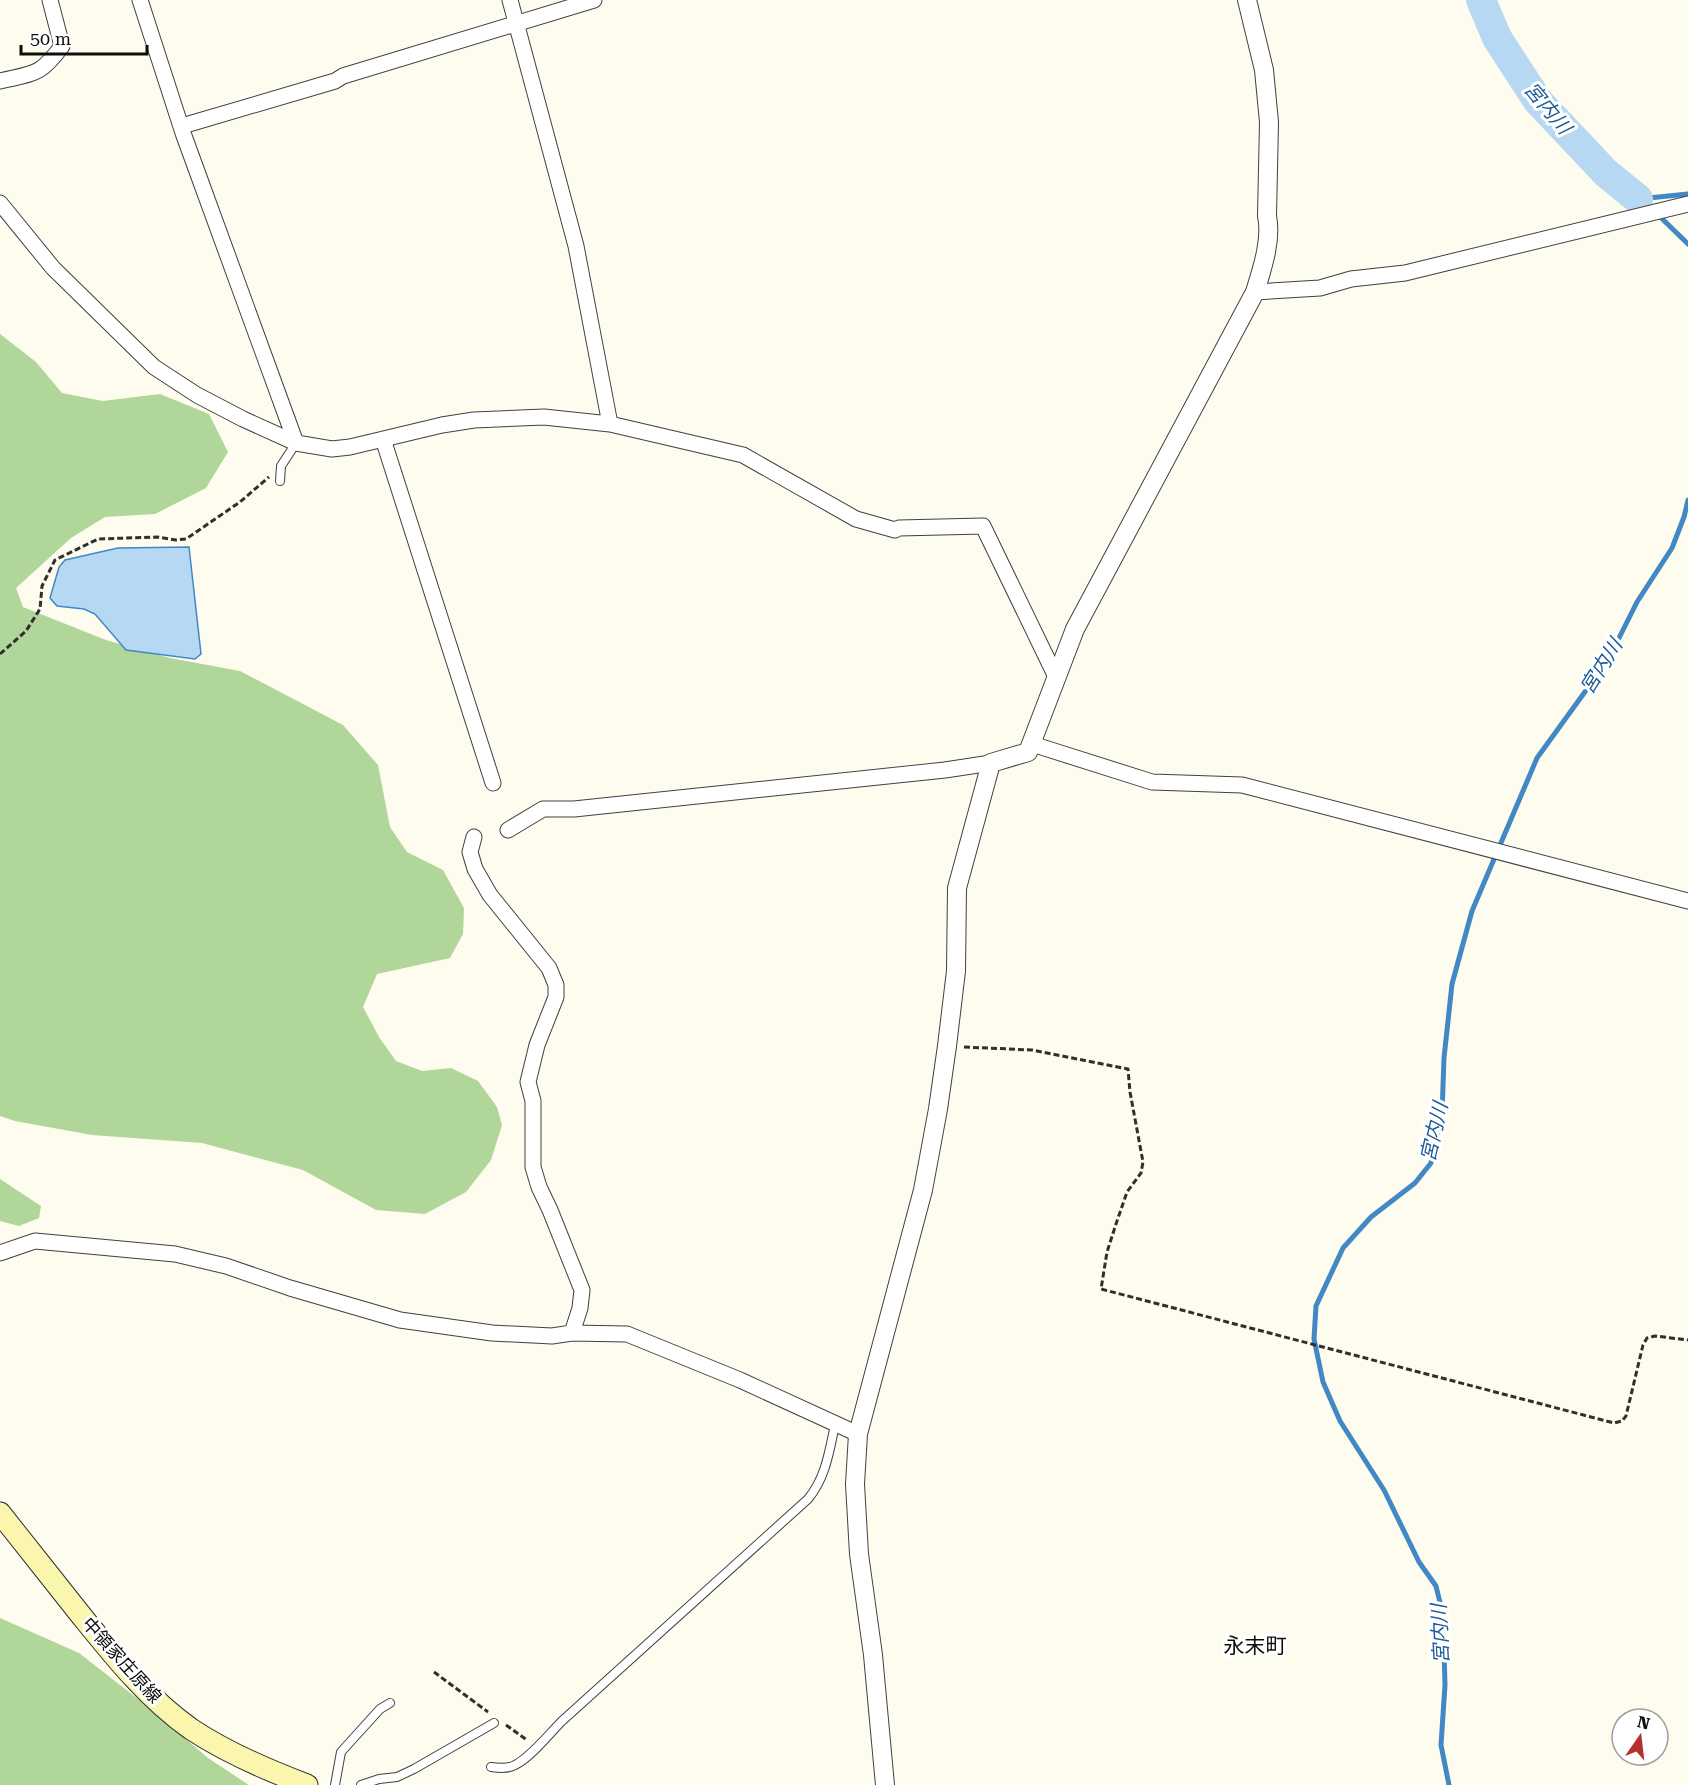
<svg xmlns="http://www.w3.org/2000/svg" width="1688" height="1785" font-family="'Roboto Serif','Noto Sans JP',serif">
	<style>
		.forest { fill: #b1d69a }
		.water { fill: #b6d8f2; stroke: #4188c5; stroke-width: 1.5 }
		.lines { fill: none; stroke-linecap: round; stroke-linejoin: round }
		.stream { stroke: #4188c5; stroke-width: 5 }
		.river { stroke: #b6d8f2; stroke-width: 30 }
		.service-casing { stroke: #404040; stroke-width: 10 }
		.minor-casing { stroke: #404040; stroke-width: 17 }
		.tertiary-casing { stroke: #404040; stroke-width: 20 }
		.secondary-casing { stroke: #2f2f2f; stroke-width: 23 }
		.path { stroke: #2f2f2f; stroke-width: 3; stroke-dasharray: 6 3; stroke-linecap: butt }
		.service { stroke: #fff; stroke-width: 8 }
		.minor { stroke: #fff; stroke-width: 15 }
		.tertiary { stroke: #fff; stroke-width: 18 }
		.secondary { stroke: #faf6ad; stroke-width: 21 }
		.labels { text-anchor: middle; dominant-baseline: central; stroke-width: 6; stroke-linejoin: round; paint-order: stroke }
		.street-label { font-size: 18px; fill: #0d0d0d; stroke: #fff }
		.water-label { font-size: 20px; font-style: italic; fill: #1e5b97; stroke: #fff }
		.quarter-label { font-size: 21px; fill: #0d0d0d; stroke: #fff }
	</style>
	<rect width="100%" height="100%" fill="#fefcee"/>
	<path class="forest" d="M0,334L36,362L62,393L103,401L160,394L209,414L228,452L206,488L155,514L105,517L71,538L16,588L23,607L106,640L170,658L240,671L343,725L378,765L390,827L407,852L443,870L464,908L463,934L450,958L377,974L363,1007L379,1037L396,1061L422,1071L451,1068L478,1081L497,1107L502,1125L491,1160L466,1192L425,1214L376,1210L303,1170L202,1143L92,1135L15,1121L0,1116Z
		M0,1179L41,1206L39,1218L19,1226L0,1221Z
		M0,1618L79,1653L147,1706L208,1758L249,1785H0Z"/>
	<path class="water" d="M189,547L201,654L195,659L126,650L95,614L84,609L57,606L50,598L59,567L65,560L118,548Z"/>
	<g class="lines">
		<path class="stream" d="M1638,199L1648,205L1688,244
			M1639,199L1688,194
			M1449,1785L1441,1745L1445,1685L1443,1615L1436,1586L1419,1562L1384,1490L1340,1421L1323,1382L1314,1339L1316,1306L1343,1248L1371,1217L1415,1183L1431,1163L1442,1114L1444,1058L1452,984L1472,911L1537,758L1608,660L1637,602L1672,548L1684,517L1688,500"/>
		<path class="river" d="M1481,0L1497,38L1538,101L1606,173L1638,199"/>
		<defs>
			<path id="service" d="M280,481L281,466L296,443
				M491,1767C499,1768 508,1769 515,1765C531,1757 549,1734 562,1721L808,1499C826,1477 829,1452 835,1425
				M335,1785L341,1752L380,1709L390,1703
				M361,1785L379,1779L397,1777L414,1769L494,1723"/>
			<path id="minor" d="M140,0L183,133L296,443
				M510,0L576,246L610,424
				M0,81C34,73 40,76 62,46L50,0
				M182,126L335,81L343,76L594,0
				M0,203L53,268L154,367L197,395L243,419L296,443L332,449L350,447L442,425L474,420L544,417L610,424L743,455L856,519L895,530L899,528L983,526L1057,679
				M1255,292L1320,288L1351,279L1405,273L1688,204
				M383,439L493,783
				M1032,744L1152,782L1242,785L1688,901
				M508,830L543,809H574L945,770L991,763
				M474,837L470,852L475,869L490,895L549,968L556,985V997L537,1045L528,1082L533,1101V1167L539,1187L550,1210L582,1290L580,1308L572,1333
				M0,1253L35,1241L175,1254L226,1266L290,1288L400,1320L492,1333L552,1336L572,1333L627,1334L740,1380L858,1434"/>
			<path id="tertiary" d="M885,1785L873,1655L859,1554L855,1484L858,1434L923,1190L938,1109L947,1046L956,971L957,888L991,763L1028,752L1075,629L1255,292C1262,269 1272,240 1267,216L1269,122L1264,70L1247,0"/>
			<path id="secondary" d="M0,1513C27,1547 53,1580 80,1614C114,1656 147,1698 191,1729C227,1753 267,1770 307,1785"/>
		</defs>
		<use href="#service" class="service-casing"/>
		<use href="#minor" class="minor-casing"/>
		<use href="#tertiary" class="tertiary-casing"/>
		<use href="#secondary" class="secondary-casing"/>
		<path class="path" d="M0,654L26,631L40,609L42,586L55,560L98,539L157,537L176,540L186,539L240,502L269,477
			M964,1047L1032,1050L1128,1069L1130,1092L1143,1162L1141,1173L1127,1192L1116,1224L1107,1252L1101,1289L1614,1423L1622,1421L1626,1416L1643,1345L1647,1338L1655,1336L1688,1340
			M434,1672L488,1712
			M506,1725L527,1740"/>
		<use href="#service" class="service"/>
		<use href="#minor" class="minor"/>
		<use href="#tertiary" class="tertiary"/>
		<use href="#secondary" class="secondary"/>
	</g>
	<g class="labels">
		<g class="street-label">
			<text transform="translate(122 1660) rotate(48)">中領家庄原線</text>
		</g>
		<g class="water-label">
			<text transform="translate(1548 108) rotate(50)">宮内川</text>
			<text transform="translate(1601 666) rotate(-58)">宮内川</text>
			<text transform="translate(1434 1132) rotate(-77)">宮内川</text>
			<text transform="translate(1440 1634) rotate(-93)">宮内川</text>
		</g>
		<g class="quarter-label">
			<text x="1255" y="1646">永末町</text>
		</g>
	</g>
	<g transform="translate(1640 1737) rotate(14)"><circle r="28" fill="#ffffff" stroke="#9e9e9e" stroke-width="1.5"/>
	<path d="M0-4.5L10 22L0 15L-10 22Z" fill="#b5302e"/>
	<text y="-9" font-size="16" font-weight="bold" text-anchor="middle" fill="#0d0d0d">N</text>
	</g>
	<path d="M21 45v9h126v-9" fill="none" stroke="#0d0d0d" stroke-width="3"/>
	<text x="30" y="45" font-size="18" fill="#0d0d0d" stroke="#ffffff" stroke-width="4.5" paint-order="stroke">50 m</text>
</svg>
